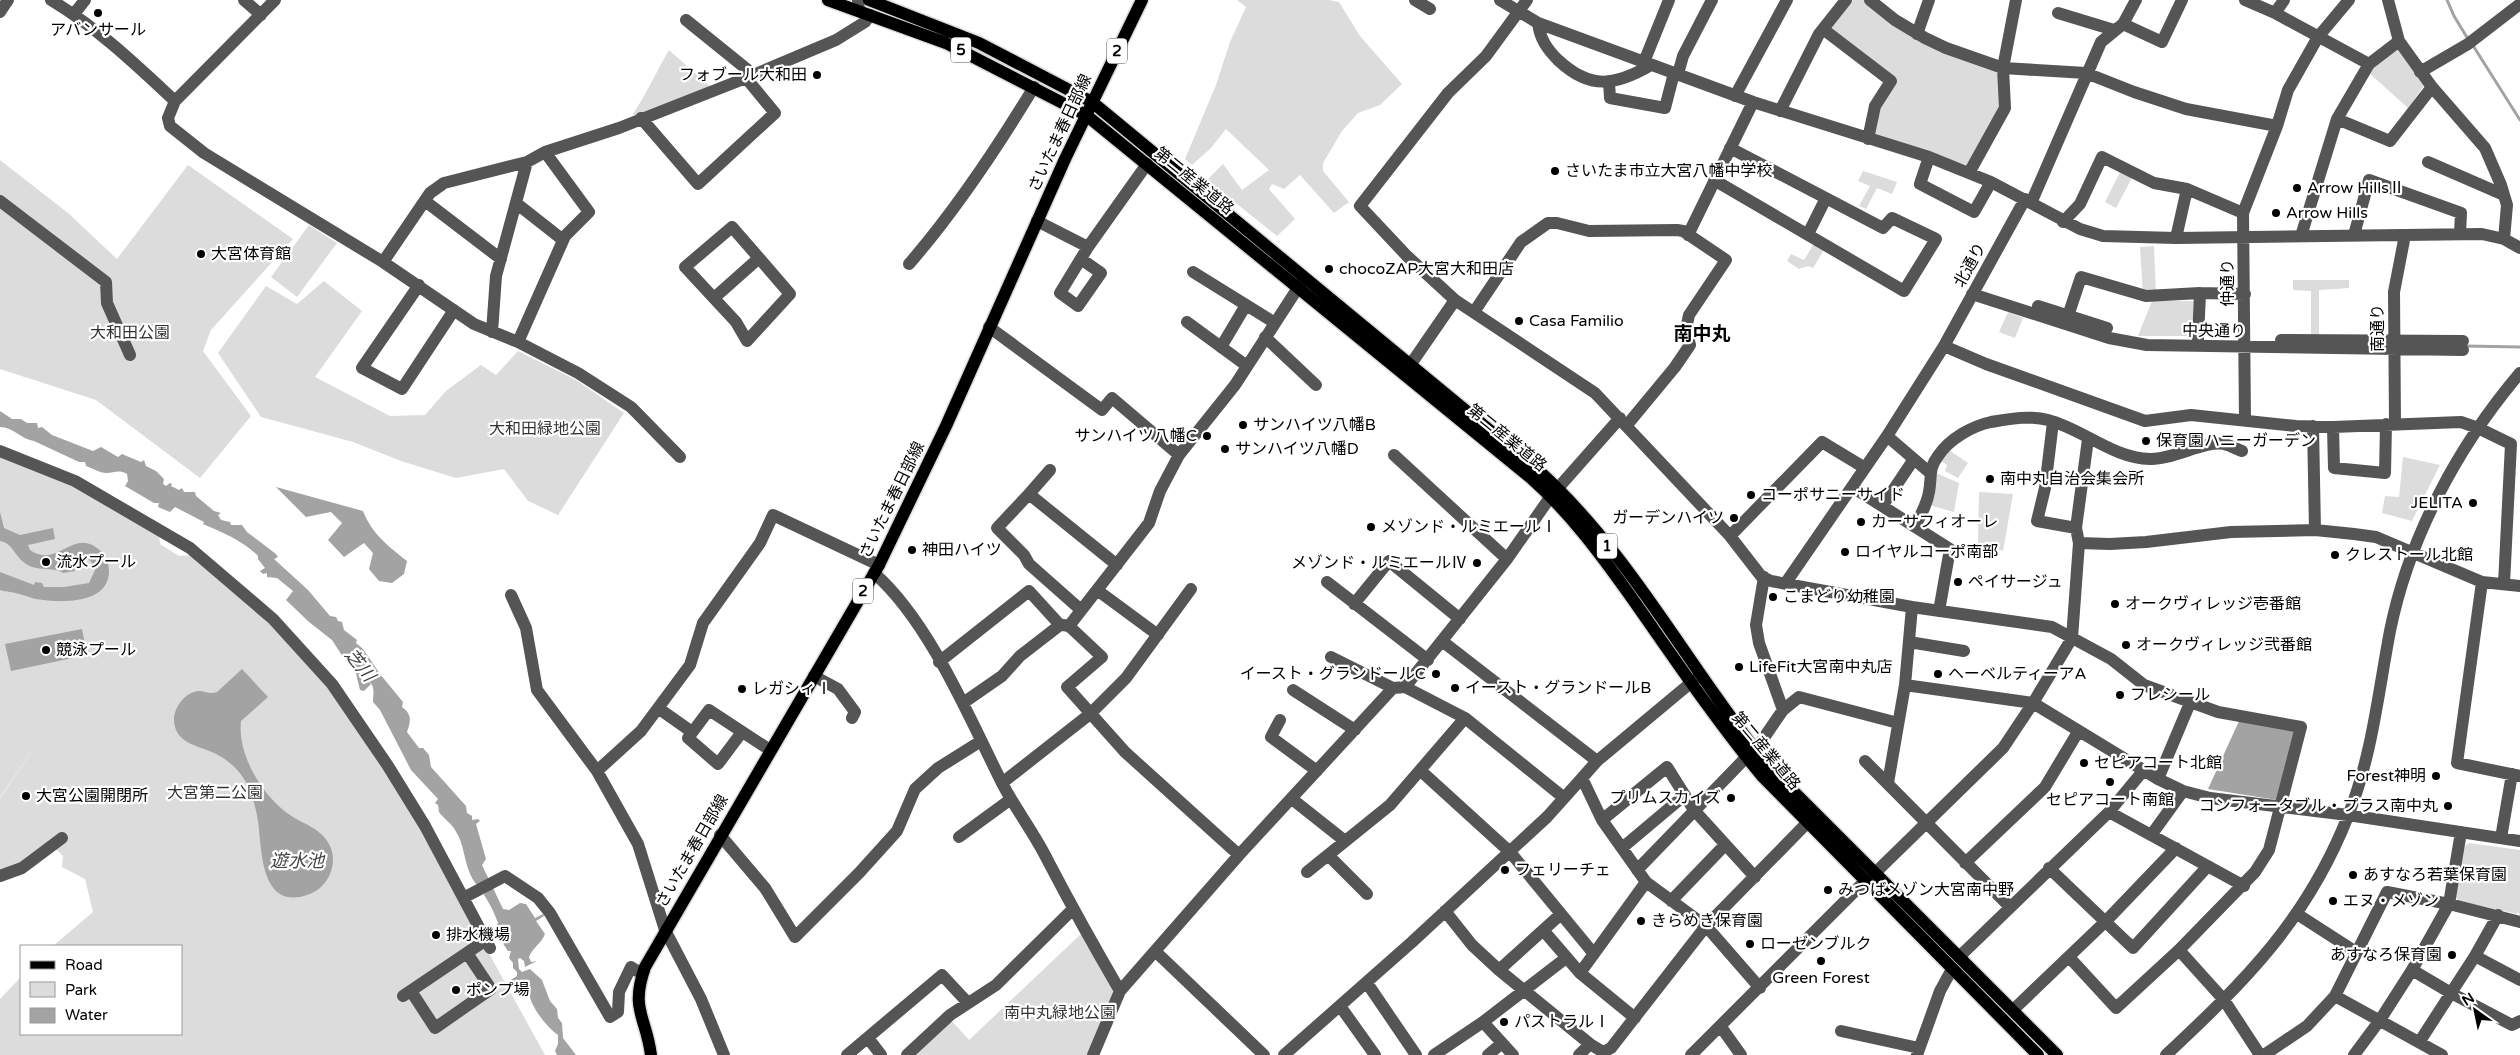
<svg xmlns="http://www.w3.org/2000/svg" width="2520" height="1055" font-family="'Varela Round','Noto Sans JP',sans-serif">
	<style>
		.green { fill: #dcdcdc }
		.water { fill: #a3a3a3 }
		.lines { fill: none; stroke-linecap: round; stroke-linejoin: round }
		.stream { stroke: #a3a3a3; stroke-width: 3 }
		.major-casing { stroke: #dbdbdb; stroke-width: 15 }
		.minor { stroke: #555; stroke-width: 12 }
		.major { stroke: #000; stroke-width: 12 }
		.poi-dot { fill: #000; stroke: #fff; stroke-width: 2 }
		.labels { text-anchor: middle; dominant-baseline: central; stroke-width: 4.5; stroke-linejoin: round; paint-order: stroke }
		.shield { fill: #fff; stroke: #4c4c4c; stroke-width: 1 }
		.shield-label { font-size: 15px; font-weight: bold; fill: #000 }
		.poi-label { font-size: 16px; fill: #000; stroke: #fff; text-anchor: start }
		.street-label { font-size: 16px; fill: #000; stroke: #fff }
		.park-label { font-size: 16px; fill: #333; stroke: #fff }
		.water-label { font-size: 18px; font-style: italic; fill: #444; stroke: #fff }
		.quarter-label { font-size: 19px; font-weight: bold; fill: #000; stroke: #fff }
	</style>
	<rect width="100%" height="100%" fill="#fff"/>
	<path class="green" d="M1237,0H1329L1339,2L1360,36L1402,84L1380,105L1358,113L1342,131L1323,163V171L1349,202L1334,213L1300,175L1284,189L1272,184L1269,189L1295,219L1277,236L1207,180L1223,164L1242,190L1269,170L1226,129L1211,148L1192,165L1185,159L1216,85L1230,42L1246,7Z
		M1853,0H1864L1911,35L2000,69L2002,106L1970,162L1966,165L1873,134L1878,108L1895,81L1828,30Z
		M669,50L711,87L636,117L633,114C647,93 656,72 669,50Z
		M2396,50H2399L2425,84L2408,108L2368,72Z
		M0,160L68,213L117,259L188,165L293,239L211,330L203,351L251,416L200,478L96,400L0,369Z
		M2121,170L2133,176L2116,208L2105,202Z
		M1863,171L1897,182L1892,194L1877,188L1866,209L1859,206L1870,186L1858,181Z
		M309,225L337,243L297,297L271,277Z
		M1815,242L1825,248L1813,268L1808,266L1799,269L1787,261L1791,254L1804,260Z
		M2154,246L2156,295L2143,296L2140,247Z
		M2293,280H2349V288L2319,290V335H2311V291L2293,290Z
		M324,281L362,311L315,377L390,416L425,415L446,391L481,365L496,375L518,351L576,380L624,413L558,515L528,501L504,469L456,478L401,461L353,442L261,417L218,353L266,286L297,304Z
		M2152,301H2194L2192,336H2138Z
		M2008,312L2023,318L2015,338L1999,332Z
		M1949,450L1968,463L1958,478L1945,471L1947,465L1940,460Z
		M0,455L74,485L159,534L160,544L179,556L192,555L277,625L322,678L401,794L545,1055H0V999L21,977V1034H181V946H53L93,912L85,879L62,867L63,856L56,849L0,874V798L44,734L0,797Z
		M2403,457L2440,465L2412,521L2382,513L2385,496L2399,497Z
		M1934,472L1959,483L1954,512L1929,505Z
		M1979,492L2013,494L2003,551L1978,543Z
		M2469,843L2520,850V915L2517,912V914L2458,901L2456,897L2465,846Z
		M1082,933L1117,991L1087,1055H912L951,1020L969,1040Z"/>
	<path class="water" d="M0,411L12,419H21L27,423H37L38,428L42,427L52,435L93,451L101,447L118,457L122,454L141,462L144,460L146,466L156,471L164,479L163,484L166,486L170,483L172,484L171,486L179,490L182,488L184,492H195L196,496L214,511L221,513L218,515L221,520L230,522L231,525H242L247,532L276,554L278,557L274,559L308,590L330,616L336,617L338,621L342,622L344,630L357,640L356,643L363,649L380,674L403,702L402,707C412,714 411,721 407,732L419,748H423L429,755L431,767L466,806L467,813L472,816V820L478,819L480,821L476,824L486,859L482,865L503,909L509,910L520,903L526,904L535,918L543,914L544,916L536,921L545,934C541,944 533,947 529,957L531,962L537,961L525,967L524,961L520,958L518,959L519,969L522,972L530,969L542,980L550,1001L557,1009L558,1018L562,1023L563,1038L576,1055H557L555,1051L558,1044V1035C548,1028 537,1014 532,1003C528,994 531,989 522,982L512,984L509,981L517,976V972L513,968V963L509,958L511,951H508L496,933L495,927L498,923C494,912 490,904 484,895L485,892C462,877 468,849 455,830C451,823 443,818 439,812L438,805L435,803L438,799L411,770L380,710L373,702C373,692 376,687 367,679H364V682L367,680L371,684L364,691L360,690L354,665L343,657L332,640L309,622L286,600L293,591L277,578L267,577V573L263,574L260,571L265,568L258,559V556C245,542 220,531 203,524L204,522L175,507L170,512L158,507L159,503H154L125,486L128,481L127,474C118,469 115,473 106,473C100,473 92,468 86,466L85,462H79L34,441C23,440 13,427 0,427Z
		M276,487L363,511C372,534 388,546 407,561L404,574L392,583L379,581L369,569L373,553L364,543L344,557L328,540L342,523L331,512L306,517Z
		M0,512L4,528L20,535L53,528L55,539L28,545L30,550C57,569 72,529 97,548C104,553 109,562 109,571C109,605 59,603 36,599C28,597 19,593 10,592C6,591 5,592 0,590V572L34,585L35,582L42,583L44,587H64L89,583L95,570L91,561L82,557L64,565L74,564L75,571L63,573C52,566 38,572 26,564C15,557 13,543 0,541Z
		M82,629L87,655L11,671L5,644Z
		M242,669L268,697L241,721C237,756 264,799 293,817C306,825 321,829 329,844C339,862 329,887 310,894C260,913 262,850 258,821C256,809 253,798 249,788C243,774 231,762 218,755C201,745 175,746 174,720C174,707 185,692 199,691C205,691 210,695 217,692Z
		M2239,721L2295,731L2277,800L2208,789Z"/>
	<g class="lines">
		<path class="stream" d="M2447,0L2454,16L2468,39
			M2472,44L2520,120
			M2465,346L2520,347"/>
		<defs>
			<path id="major" d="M828,0L946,43L1086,115L1531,478C1570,513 1599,552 1629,594C1672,655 1714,718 1762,776L2038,1055
				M869,0L979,43L1092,102L1539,471C1632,555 1690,671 1769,767L2057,1055
				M651,1055C646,1016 630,1010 645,967L879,565L946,426L1065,159L1142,0"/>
		</defs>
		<use href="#major" class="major-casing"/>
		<path class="minor" d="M51,0C100,30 133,62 175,101
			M244,0L261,15
			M275,0L175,101L168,118L170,126L204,153L383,262L474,324L518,342L578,373L631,407L680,457
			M858,0L859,11
			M1415,0L1430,9
			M1500,0L1538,23L1753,102L1929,157L1991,182L2080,229L2103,236L2176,238L2482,234L2504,239L2520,248
			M1527,0L1486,56L1448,93L1360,206L1407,256L1455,300L1595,393L1730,536L1761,576L1771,581L1912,607L2052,627L2111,659L2144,685L2218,712L2301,727L2269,850L2255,872L2179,950L2116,1008L2069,957
			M1870,0L1895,20L1925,38L1946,48L2003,68L2086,73L2134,92L2186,109L2277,126
			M2245,0L2275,13
			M2284,0L2275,13L2369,64
			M2388,0L2399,41L2432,87L2485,148L2501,185L2507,205L2504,239
			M0,12L8,0
			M2058,13L2114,30
			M74,14L85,0
			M686,20L754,75
			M1538,23C1540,39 1547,49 1558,60C1590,90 1615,86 1651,65
			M2123,24L2162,42L2182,0
			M1823,29L1891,81L1875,106L1868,139
			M1917,34L1929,0
			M1644,62L1669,0
			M2420,72L2468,44L2520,4
			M1678,74L1683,56L1712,0
			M1609,82L1610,98L1665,108L1674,73
			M1735,96L1787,0
			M1780,111L1819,34L1846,0
			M641,118L698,184L775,113L746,78
			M2337,119L2390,141L2432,87
			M1929,157L1920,184L1974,212L1991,182
			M2428,162L2504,195
			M1969,173L2005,108L2003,68L2016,0
			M1714,180L1904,291L1936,239L1892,218L1883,228L1730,148
			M0,201L106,282L107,303L130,355
			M425,201L501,259
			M516,203L563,240
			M2031,203L2101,42L2123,24L2136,0
			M1037,221L1088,247L1147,164
			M2063,222L2080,204L2102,157L2154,183L2187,189L2243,213
			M1808,234L1826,198
			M1688,235L1753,102
			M2354,235L2369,180L2461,213L2460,233
			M2301,236L2337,119L2369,64L2399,41
			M2176,238L2187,189
			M1081,259L1101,273L1078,306L1060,293L1088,247
			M383,262L430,193L444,183L527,162L545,152L619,128L746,78L836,40L865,22L870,15
			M909,264C956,210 997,148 1034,87
			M1193,272L1275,323
			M419,285L362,368L402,389L454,310
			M1972,294L2109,338L2147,345L2463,350
			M714,298L759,258L732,227L685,267L736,322L747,341L790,294L759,258
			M2038,306L2107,328
			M1474,312L1521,242L1548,223H1557L1589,231L1677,230L1683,231L1726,260L1689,315L1686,329L1690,345L1675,367L1627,425
			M2068,316L2081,277L2146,296L2200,293L2245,294
			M1187,322L1247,366
			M989,327L1102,410L1112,398L1179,455
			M492,332L496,276L527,162
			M1265,337L1316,385
			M2198,339L2200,293
			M2281,340L2463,341
			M518,342L565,236L589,212L545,152
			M1944,346L1986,364L2145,421L2191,415L2296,426L2333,427L2461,422L2478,428L2511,444L2504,584
			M1221,347L1246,305
			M1404,374L1455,300
			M2245,420L2243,213L2277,126L2288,90L2318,37L2349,0
			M2053,422L2045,488L2037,521L2076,528
			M2395,423L2394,292L2405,235
			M2313,426L2315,530
			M2333,427L2334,468L2385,473L2386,424
			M1887,436L1929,472
			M0,451L75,481L190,548L273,619L332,684L388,766L425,826L490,948
			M1394,455L1507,559
			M1852,487L1950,549L1939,611
			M1029,494L1050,470
			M1883,505L1914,459
			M1915,526C1921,515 1927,504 1929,492C1932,477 1928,469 1938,456C1949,439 1972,426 1991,422C2009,419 2030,415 2048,420C2083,429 2112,458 2150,459C2172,460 2206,440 2224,444C2230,445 2236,449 2242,451
			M1730,536L1822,442L1865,468
			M2079,543L2110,544L2146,542L2231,532L2315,530L2354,534L2376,537L2482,582L2520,586
			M874,573C929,621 969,717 1002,783C1016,810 1035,834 1048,861C1071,905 1095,948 1120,991L1239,855L1393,688L1405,687L1507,559L1551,496L1620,418
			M1764,577L1756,625L1759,643L1783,710
			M1327,582L1428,660
			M2482,582L2457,763L2520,776
			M1785,584L1887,436L1944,346L2025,199
			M1097,590L1158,635
			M511,595L526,628L537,690L597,771L638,844L665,930L701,999L724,1055
			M1354,604L1389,561L1460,619
			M1081,610L1029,564L1024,555L997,528L1029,494L1117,565
			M1063,625L1069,626L1102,657L1067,687L1125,752L1239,855
			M1069,626L1149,523L1160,491L1179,455L1235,385L1303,280
			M1442,641L1597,761
			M1909,642L1964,651
			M1331,657L1393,688
			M939,662L1029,591L1060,625L1020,656L1002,676L963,703
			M814,676L838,689L855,712L852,718
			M1905,685L2033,703L2158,779L2183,791L2210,798L2348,815L2520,841
			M1405,687L1465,718L1563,797
			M1293,690L1355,730
			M658,708L692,732
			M1280,720L1271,737L1317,771
			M742,732L718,764L688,738L709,710L770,750
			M1865,761L2010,907
			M597,771L641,731L690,665L703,623L760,543L773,515L879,565
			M1421,771L1510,852L1594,954
			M1582,778L1597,761L1699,676
			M2158,779L2190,703
			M1002,783L1090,714L1126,678L1191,589
			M1888,783L1905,685L1912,607
			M1292,799L1345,841
			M2109,812L2143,771
			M1602,820L1667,767L1694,810L1755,877
			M2152,834L2183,791
			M720,835L765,888L795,937L859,873L897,831L915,789L938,768L981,741
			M959,837L1011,799
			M2501,838L2512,774
			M1622,848L1685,795
			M1328,855L1367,894
			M1965,863L2045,787L2078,732
			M2049,868L2133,948L2208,866
			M1637,870L1761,742L1783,710L1799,697L1898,723
			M1307,872L1390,805L1465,718
			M1875,873L2003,748L2033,703L2072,638L2079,543L2076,528L2088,439
			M0,876L22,868L62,838
			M465,897L505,876L538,898L550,913L610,1017L618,1012L619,992L631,967L642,974
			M1671,901L1724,846
			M1445,911L1472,945L1499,970L1590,1044
			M2297,914L2356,952
			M1543,930L1580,973L1635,1018
			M2179,950L2224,1000L2260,1055
			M1155,951L1264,1055
			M2475,956L2498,915
			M1959,957L2109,812L2244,886
			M1499,970L1561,914
			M2412,970L2449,904L2461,832
			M1580,973L1646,882
			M1367,983L1416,1055
			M411,991L435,1028L491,989L467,953
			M403,996L486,940
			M2335,996L2442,1055
			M1340,1006L1375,1055
			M2013,1010L2106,921L2176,848
			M1483,1022L1513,1055
			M1721,1027L1741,1055
			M1841,1031L1919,1048
			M868,1038L881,1055
			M2420,1041L2451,993L2512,1025L2520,1021
			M847,1055L942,975L968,1003
			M907,1055L950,1015L996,985L1072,910
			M1093,1055L1120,991
			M1284,1055L1412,942L1547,817L1582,778L1602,820L1646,882L1706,926L1760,988
			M1434,1055L1483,1022L1566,958
			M1488,1055L1502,1043
			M1579,1055L1590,1044L1603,1052L1611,1048L1706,926L1807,823
			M1691,1055L1866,880
			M1917,1055L1940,991L1952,969
			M2166,1055C2246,980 2307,920 2348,816C2372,756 2378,694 2390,631C2409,537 2458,446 2520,373
			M2264,1055L2307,1026L2335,996L2387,892L2449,904L2520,922
			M2354,1055L2380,1020L2412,970L2451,993L2475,956L2520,980"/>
		<use href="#major" class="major"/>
	</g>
	<g class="poi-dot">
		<circle cx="98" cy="13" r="5"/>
		<circle cx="817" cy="75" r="5"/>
		<circle cx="1555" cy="171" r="5"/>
		<circle cx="2297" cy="188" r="5"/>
		<circle cx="2276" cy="213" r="5"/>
		<circle cx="201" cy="254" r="5"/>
		<circle cx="1329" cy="269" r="5"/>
		<circle cx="1519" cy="321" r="5"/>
		<circle cx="1243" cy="425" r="5"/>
		<circle cx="1207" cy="436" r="5"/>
		<circle cx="2146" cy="441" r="5"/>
		<circle cx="1225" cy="449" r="5"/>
		<circle cx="1990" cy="479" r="5"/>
		<circle cx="1751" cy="495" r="5"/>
		<circle cx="2473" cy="503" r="5"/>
		<circle cx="1734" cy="518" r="5"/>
		<circle cx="1861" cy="522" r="5"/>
		<circle cx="1371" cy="527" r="5"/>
		<circle cx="912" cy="550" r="5"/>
		<circle cx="1845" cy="552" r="5"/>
		<circle cx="2335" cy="555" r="5"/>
		<circle cx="46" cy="562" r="5"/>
		<circle cx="1477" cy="563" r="5"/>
		<circle cx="1958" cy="582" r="5"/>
		<circle cx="1773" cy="597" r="5"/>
		<circle cx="2115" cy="604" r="5"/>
		<circle cx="2126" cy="645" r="5"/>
		<circle cx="46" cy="650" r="5"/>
		<circle cx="1739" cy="667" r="5"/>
		<circle cx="1436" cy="674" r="5"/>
		<circle cx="1938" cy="674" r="5"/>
		<circle cx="1455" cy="688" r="5"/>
		<circle cx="742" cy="689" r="5"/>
		<circle cx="2120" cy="695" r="5"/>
		<circle cx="2084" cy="763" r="5"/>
		<circle cx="2436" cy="776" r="5"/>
		<circle cx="2110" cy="782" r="5"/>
		<circle cx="26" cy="796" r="5"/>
		<circle cx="1731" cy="798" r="5"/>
		<circle cx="2448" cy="806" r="5"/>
		<circle cx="1505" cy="870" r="5"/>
		<circle cx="2353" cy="875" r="5"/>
		<circle cx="1828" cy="890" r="5"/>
		<circle cx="2333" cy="901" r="5"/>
		<circle cx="1641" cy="921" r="5"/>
		<circle cx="436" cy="935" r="5"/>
		<circle cx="1750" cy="944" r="5"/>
		<circle cx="2452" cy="955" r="5"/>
		<circle cx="1821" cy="961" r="5"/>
		<circle cx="456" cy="990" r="5"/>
		<circle cx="1504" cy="1022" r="5"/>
	</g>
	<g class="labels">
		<g class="shield">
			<rect x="951" y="37.5" width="20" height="25" rx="4"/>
			<rect x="1107" y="38.5" width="20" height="25" rx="4"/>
			<rect x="1597" y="533.5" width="20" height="25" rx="4"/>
			<rect x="853" y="578.5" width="20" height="25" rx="4"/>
		</g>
		<g class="shield-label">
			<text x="961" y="50">5</text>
			<text x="1117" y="51">2</text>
			<text x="1607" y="546">1</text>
			<text x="863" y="591">2</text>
		</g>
		<g class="poi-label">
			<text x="98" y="30" text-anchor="middle">アバンサール</text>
			<text x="807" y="75" text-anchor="end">フォブール大和田</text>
			<text x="1565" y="171">さいたま市立大宮八幡中学校</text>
			<text x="2307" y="188">Arrow HillsⅡ</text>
			<text x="2286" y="213">Arrow Hills</text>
			<text x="211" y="254">大宮体育館</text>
			<text x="1339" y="269">chocoZAP大宮大和田店</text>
			<text x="1529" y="321">Casa Familio</text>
			<text x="1253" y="425">サンハイツ八幡B</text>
			<text x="1197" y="436" text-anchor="end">サンハイツ八幡C</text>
			<text x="2156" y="441">保育園ハニーガーデン</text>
			<text x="1235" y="449">サンハイツ八幡D</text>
			<text x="2000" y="479">南中丸自治会集会所</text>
			<text x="1761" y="495">コーポサニーサイド</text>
			<text x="2463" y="503" text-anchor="end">JELITA</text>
			<text x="1724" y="518" text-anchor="end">ガーデンハイツ</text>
			<text x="1871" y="522">カーサフィオーレ</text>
			<text x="1381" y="527">メゾンド・ルミエールⅠ</text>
			<text x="922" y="550">神田ハイツ</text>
			<text x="1855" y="552">ロイヤルコーポ南部</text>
			<text x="2345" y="555">クレストール北館</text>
			<text x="56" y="562">流水プール</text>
			<text x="1467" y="563" text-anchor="end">メゾンド・ルミエールⅣ</text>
			<text x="1968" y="582">ペイサージュ</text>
			<text x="1783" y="597">こまどり幼稚園</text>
			<text x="2125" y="604">オークヴィレッジ壱番館</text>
			<text x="2136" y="645">オークヴィレッジ弐番館</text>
			<text x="56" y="650">競泳プール</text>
			<text x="1749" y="667">LifeFit大宮南中丸店</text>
			<text x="1426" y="674" text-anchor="end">イースト・グランドールC</text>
			<text x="1948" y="674">ヘーベルティーアA</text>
			<text x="1465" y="688">イースト・グランドールB</text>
			<text x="752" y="689">レガシィⅠ</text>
			<text x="2130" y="695">フレシール</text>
			<text x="2094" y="763">セピアコート北館</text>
			<text x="2426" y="776" text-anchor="end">Forest神明</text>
			<text x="36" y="796">大宮公園開閉所</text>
			<text x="1721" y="798" text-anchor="end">プリムスカイズ</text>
			<text x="2110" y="800" text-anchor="middle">セピアコート南館</text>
			<text x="2438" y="806" text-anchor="end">コンフォータブル・プラス南中丸</text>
			<text x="1515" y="870">フェリーチェ</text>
			<text x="2363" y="875">あすなろ若葉保育園</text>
			<text x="1838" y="890">みつばメゾン大宮南中野</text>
			<text x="2343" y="901">エヌ・メゾン</text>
			<text x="1651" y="921">きらめき保育園</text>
			<text x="446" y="935">排水機場</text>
			<text x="1760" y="944">ローゼンブルク</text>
			<text x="2442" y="955" text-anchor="end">あすなろ保育園</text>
			<text x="1821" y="978" text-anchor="middle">Green Forest</text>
			<text x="466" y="990">ポンプ場</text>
			<text x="1514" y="1022">パストラルⅠ</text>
		</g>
		<g class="street-label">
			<text transform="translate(1060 133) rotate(-65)">さいたま春日部線</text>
			<text transform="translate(1194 181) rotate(39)">第二産業道路</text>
			<text transform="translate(1970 265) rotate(-61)">北通り</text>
			<text transform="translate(2228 283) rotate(-90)">仲通り</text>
			<text transform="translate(2378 328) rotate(-90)">南通り</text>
			<text transform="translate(2214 331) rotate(1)">中央通り</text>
			<text transform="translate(1507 438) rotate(39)">第二産業道路</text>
			<text transform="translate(892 500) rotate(-64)">さいたま春日部線</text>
			<text transform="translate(1766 751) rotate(50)">第二産業道路</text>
			<text transform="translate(692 851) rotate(-60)">さいたま春日部線</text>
		</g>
		<g class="park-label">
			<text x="130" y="333">大和田公園</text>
			<text x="545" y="429">大和田緑地公園</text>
			<text x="215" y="793">大宮第二公園</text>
			<text x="1060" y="1013">南中丸緑地公園</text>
		</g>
		<g class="water-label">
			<text transform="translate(360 665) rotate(51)">芝川</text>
			<text x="297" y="861">遊水池</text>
		</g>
		<g class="quarter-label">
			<text x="1702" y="334">南中丸</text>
		</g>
	</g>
	<rect x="20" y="945" width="162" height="90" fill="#ffffff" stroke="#999999"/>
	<rect x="30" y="961" width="25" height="8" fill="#000000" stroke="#999999"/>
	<text x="65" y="970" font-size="15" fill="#000000">Road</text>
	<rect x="30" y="982" width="25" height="15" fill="#dcdcdc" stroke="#999999"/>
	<text x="65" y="995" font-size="15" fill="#000000">Park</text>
	<rect x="30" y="1008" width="25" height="15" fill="#a3a3a3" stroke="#999999"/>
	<text x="65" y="1020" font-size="15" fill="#000000">Water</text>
	<g transform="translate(2475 1010) rotate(327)" stroke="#ffffff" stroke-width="4" paint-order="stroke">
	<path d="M0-4L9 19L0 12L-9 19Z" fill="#000000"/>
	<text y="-8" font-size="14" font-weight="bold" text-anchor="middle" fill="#000000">N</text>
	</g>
</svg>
